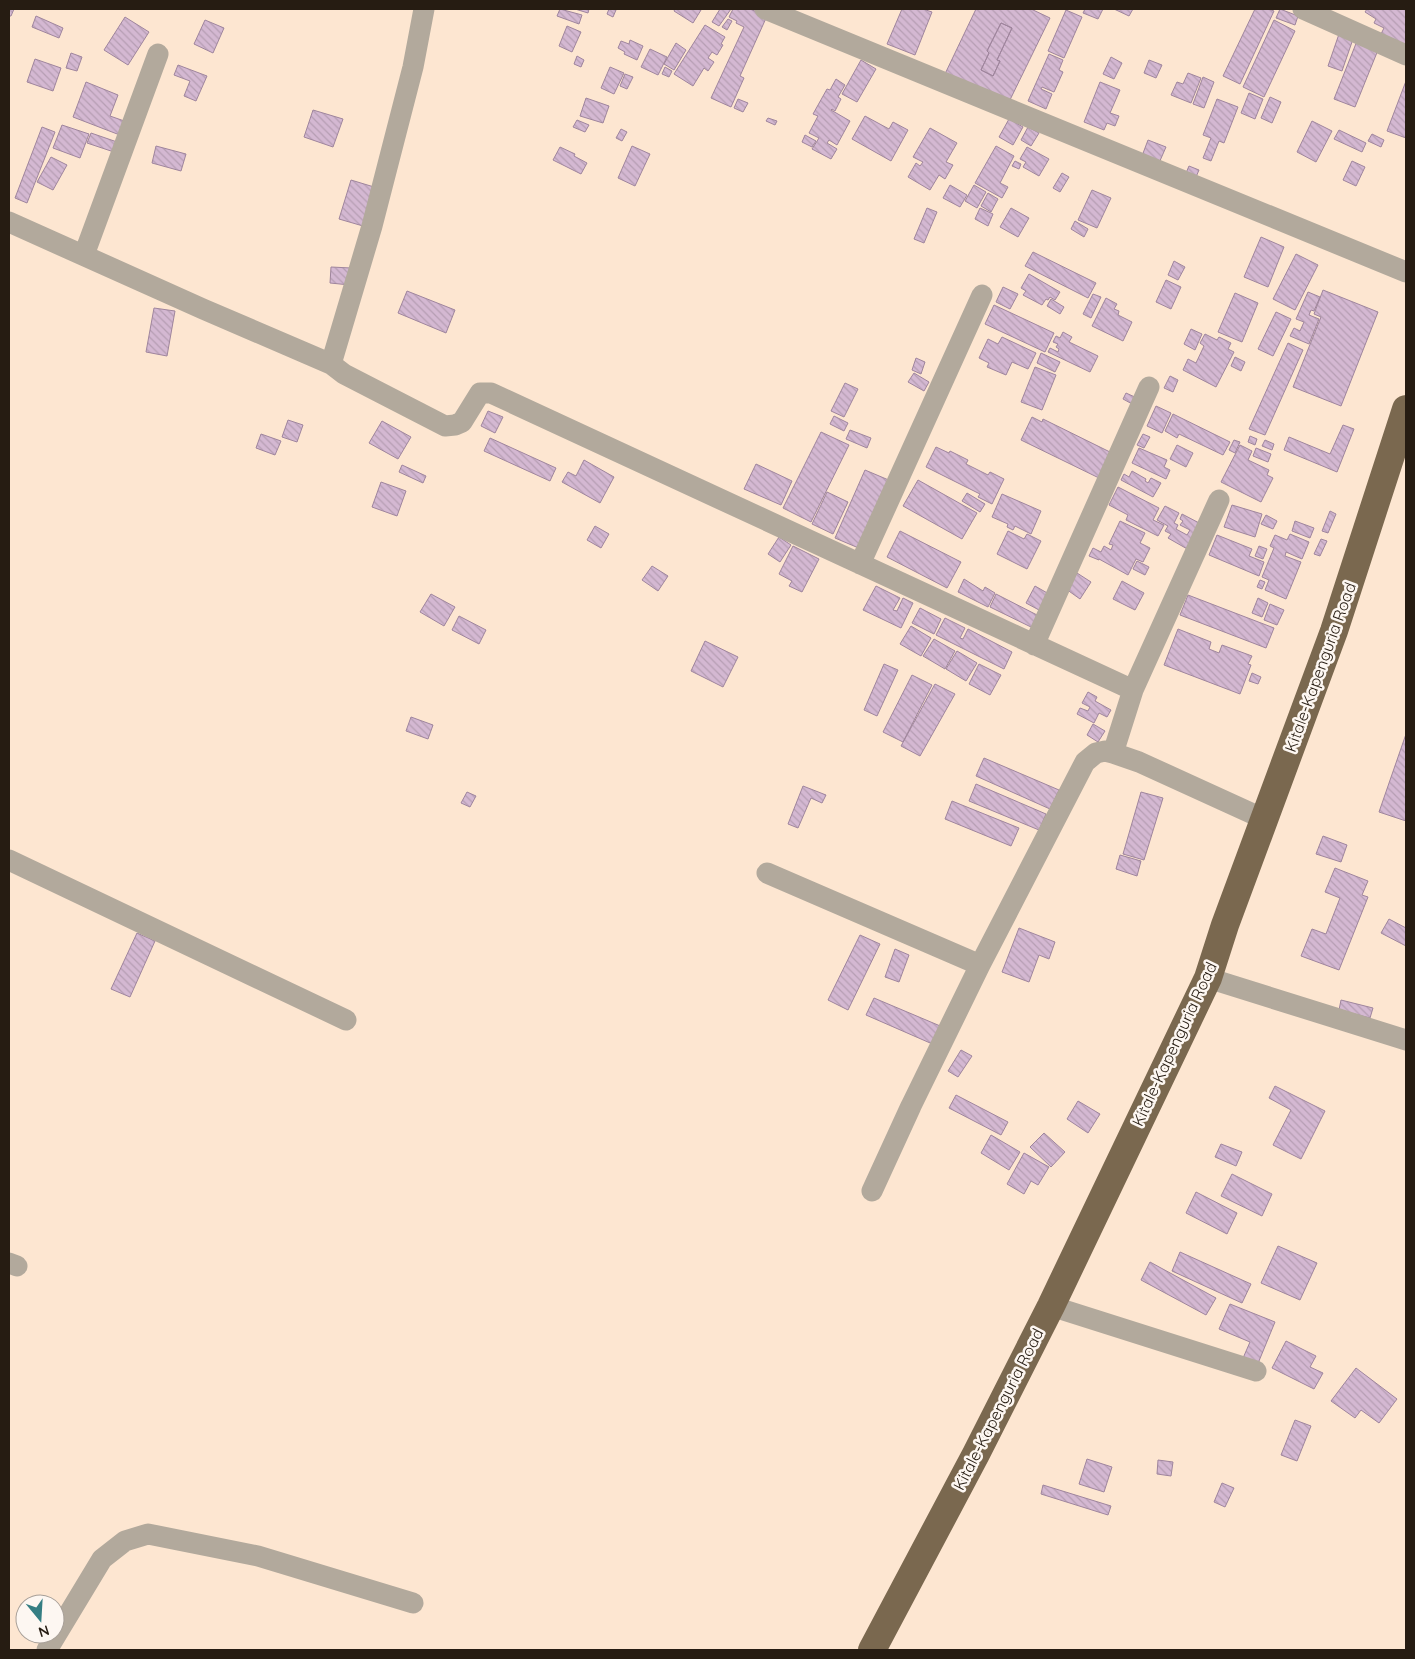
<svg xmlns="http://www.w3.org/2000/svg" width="1415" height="1659" font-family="Quicksand,sans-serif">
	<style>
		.building { fill: url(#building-back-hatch); stroke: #9f859d; fill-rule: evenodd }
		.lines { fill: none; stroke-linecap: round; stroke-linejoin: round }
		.minor { stroke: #b2a99c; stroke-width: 21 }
		.trunk { stroke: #7a684f; stroke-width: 28 }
		.labels { text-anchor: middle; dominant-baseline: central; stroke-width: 5; stroke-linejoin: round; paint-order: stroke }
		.street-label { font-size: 16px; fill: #261c12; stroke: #fdf7f2 }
	</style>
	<defs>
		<pattern id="building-back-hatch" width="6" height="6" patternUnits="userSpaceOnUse" patternTransform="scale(1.25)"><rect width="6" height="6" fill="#d4b8d2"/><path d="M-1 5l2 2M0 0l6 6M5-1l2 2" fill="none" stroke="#b69eb3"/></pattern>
	</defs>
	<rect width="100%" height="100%" fill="#fde6d1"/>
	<path class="building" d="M9,9H14L11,16H9Z
		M560,9L582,15L579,24L557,16Z
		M575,9H589L588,13Z
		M609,9L616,10L613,17L607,14Z
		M675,9H699L701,10L693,23L674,11Z
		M720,9H731L719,26L712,22Z
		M733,9H750L767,16L740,76L744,78L731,107L711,98L744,27L736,23L737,21L729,17Z
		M902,9H923L932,12L915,55L887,44Z
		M976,9H1031L1050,18L1007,106L944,76ZM1001,23L1012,28L997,60L1000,61L993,76L981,70L989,53L987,51Z
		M1085,9H1103L1098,19L1083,13Z
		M1114,9H1133L1129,16Z
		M1255,9H1269L1274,11L1240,84L1223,76Z
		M1280,9L1298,16L1295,25L1276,18Z
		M1367,9H1406V48L1381,34L1384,28L1374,23L1376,19L1365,12Z
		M1066,10L1082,17L1064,58L1048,51Z
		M36,16L63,28L59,38L32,27Z
		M125,17L149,32L128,65L104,50Z
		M728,19L732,21L727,30L722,27Z
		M205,20L224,28L213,53L194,44Z
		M1274,20L1295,31L1264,97L1243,87Z
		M1001,23L1012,28L997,60L1000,61L993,76L981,70L989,53L987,51Z
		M705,25L725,37L721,44L723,45L717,55L712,52L708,58L714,62L708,71L704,68L693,86L674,74Z
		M567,26L581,32L572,52L559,46Z
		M1339,34L1353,39L1342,71L1328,66Z
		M630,40L643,46L637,60L624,54L625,52L618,48L621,41L629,44Z
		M1357,41L1378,50L1355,107L1334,99Z
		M676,43L686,50L674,70L664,64Z
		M650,49L667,57L658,75L641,67Z
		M71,53L82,57L77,71L66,68Z
		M1049,54L1063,60L1059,70L1063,72L1054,92L1042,87L1041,89L1052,94L1046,109L1028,101Z
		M577,56L584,60L581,67L574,64Z
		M1111,57L1122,63L1114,79L1103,74Z
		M35,59L61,68L53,91L27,82Z
		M861,60L876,69L857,102L842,94Z
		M1149,60L1162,65L1156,78L1144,73Z
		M178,65L207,76L196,101L184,96L190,81L174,75Z
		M610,67L624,73L614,94L601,88Z
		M665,67L672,71L669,77L662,74Z
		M1188,73L1201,78L1191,103L1171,95L1177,82L1183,84Z
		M625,74L633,77L627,89L620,86Z
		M1203,77L1214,82L1204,108L1193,104Z
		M836,79L845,85L838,97L841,99L835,111L832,109L831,110L850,121L837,145L829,140L827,143L837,149L831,159L812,149L819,138L809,133L818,116L813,114L827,89L830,90Z
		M1406,81V138L1387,131Z
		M86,82L118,95L110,116L130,123L125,137L73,117Z
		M1100,82L1120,90L1110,113L1119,116L1115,126L1107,123L1104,130L1084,122Z
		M1249,93L1263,99L1255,119L1241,113Z
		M1270,97L1281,102L1272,123L1261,118Z
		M586,98L609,106L603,123L580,116Z
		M738,99L748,103L743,112L734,108Z
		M1217,99L1238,107L1224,143L1219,141L1211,161L1203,158L1211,138L1203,135Z
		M313,110L343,119L333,147L304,137Z
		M865,116L889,129L893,122L908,130L891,161L852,139Z
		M768,118L777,121L775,125L766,121Z
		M1009,119L1023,127L1013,145L999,137Z
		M577,120L589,125L585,132L573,127Z
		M1312,121L1332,131L1316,162L1297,152Z
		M62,125L89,134L80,158L53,148Z
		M42,127L55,132L27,203L15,198Z
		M1028,127L1039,133L1031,146L1021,140Z
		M930,128L957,143L946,162L953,165L945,179L939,175L930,190L908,177L916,163L920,166L923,162L913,157Z
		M621,129L627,132L622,141L616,138Z
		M1339,130L1366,143L1362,152L1334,139Z
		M91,133L120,143L117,153L87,143Z
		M1372,134L1384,140L1381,147L1368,141Z
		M805,135L816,141L812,147L802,142Z
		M1148,140L1166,147L1159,163L1142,156Z
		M156,146L186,154L181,171L152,163Z
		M632,146L650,154L635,186L618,178Z
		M996,146L1014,156L1000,183L1008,187L1002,198L975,183Z
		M560,147L575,154L574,156L587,163L581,174L553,160Z
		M1027,147L1049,159L1039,176L1023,167L1026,162L1020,159Z
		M51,157L67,165L53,190L37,182Z
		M1015,161L1021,164L1019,169L1012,166Z
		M1352,161L1365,167L1356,186L1343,180Z
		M1189,166L1199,170L1196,177L1186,173Z
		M1062,173L1069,177L1060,192L1053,188Z
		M351,180L374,187L363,226L339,219Z
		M950,185L967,195L960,207L943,198Z
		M974,185L986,192L977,208L965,201Z
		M1092,190L1111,198L1097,228L1078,220Z
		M988,193L998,199L991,212L981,206Z
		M927,208L937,212L924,243L914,239Z
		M980,208L993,214L988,226L975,219Z
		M1011,208L1029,218L1018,237L1000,227Z
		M1075,221L1088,229L1084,237L1071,229Z
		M1261,237L1284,247L1268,287L1244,277Z
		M1033,252L1096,283L1088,298L1025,266Z
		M1296,254L1318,265L1295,310L1273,299Z
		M1174,261L1185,267L1178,280L1168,275Z
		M331,267L351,268L350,285L330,283Z
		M1029,274L1060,292L1055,300L1050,297L1048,300L1046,299L1042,305L1023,295L1026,291L1021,288Z
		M1166,280L1181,287L1171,309L1156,302Z
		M1003,287L1018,294L1010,309L996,302Z
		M1323,290L1378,312L1341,406L1293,387L1321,317L1314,314Z
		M407,291L455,310L446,333L398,313Z
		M1308,292L1320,297L1314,311L1311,310L1309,315L1319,319L1309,344L1290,336L1294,328L1300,331L1304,322L1296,319Z
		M1235,293L1258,303L1242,342L1218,332Z
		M1093,294L1101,297L1091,318L1083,314Z
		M1106,298L1117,304L1114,309L1119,311L1118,315L1132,322L1123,341L1092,326Z
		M1051,299L1064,307L1060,314L1047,306Z
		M994,305L1054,333L1045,352L985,324Z
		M154,308L175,311L167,356L146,352Z
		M1276,312L1291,319L1273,356L1258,349Z
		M1191,329L1202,334L1195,350L1184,344Z
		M1063,332L1072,337L1069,342L1098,356L1090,372L1048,352L1050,348L1058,352L1059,349L1056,347L1058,344L1053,342L1056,336L1060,338Z
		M1205,334L1217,340L1219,337L1231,343L1228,349L1234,352L1216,387L1183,370L1188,359L1196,363L1204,346L1200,343Z
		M1002,337L1036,353L1028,369L1012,362L1006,375L987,367L989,363L979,358L988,339L998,344Z
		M1288,343L1303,350L1265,435L1249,429Z
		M1041,353L1060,362L1055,372L1037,363Z
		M1235,357L1245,362L1241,371L1231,366Z
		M916,358L925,362L921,374L912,370Z
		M1035,367L1056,375L1042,410L1021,402Z
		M914,373L929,382L924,391L908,382Z
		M1170,376L1178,380L1173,392L1164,388Z
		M845,383L858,389L844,417L831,411Z
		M1126,393L1137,398L1134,405L1123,399Z
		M1156,406L1171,413L1162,433L1147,426Z
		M488,411L503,417L495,433L481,426Z
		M1173,414L1230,442L1223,455L1179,434L1177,438L1165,431Z
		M834,416L848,423L844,431L830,424Z
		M1032,417L1042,422L1043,419L1112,453L1099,478L1021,440Z
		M288,420L303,425L297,442L282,437Z
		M382,421L411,437L398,459L369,443Z
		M1343,425L1354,429L1337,472L1284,450L1289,437L1330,454Z
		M850,430L871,438L867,448L846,439Z
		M821,432L849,445L811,522L783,508Z
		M261,434L281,441L275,455L256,448Z
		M1143,434L1150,437L1144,448L1137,445Z
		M1250,436L1257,439L1255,445L1248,442Z
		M490,438L556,468L550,481L484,451Z
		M1234,440L1240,442L1235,453L1229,450Z
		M1265,440L1274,444L1272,450L1262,446Z
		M1177,445L1193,453L1186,467L1170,459Z
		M1240,445L1252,451L1248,460L1269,470L1267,475L1273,478L1261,502L1221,482Z
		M936,447L949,453L950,451L968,460L966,464L988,475L990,472L1004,479L992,504L978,497L980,494L926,467Z
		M1139,448L1167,460L1164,467L1170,470L1166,479L1132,463Z
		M1256,448L1271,454L1268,462L1253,456Z
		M584,460L614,477L600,503L562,482L568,472L576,476Z
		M756,464L792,481L781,505L744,489Z
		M402,465L426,476L423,483L399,472Z
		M865,470L891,481L861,549L835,538Z
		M1132,471L1146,479L1145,481L1148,483L1151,478L1161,483L1153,497L1121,480L1124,474L1129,477Z
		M918,480L977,513L962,539L903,506Z
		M381,482L406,491L397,516L372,507Z
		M1118,487L1159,508L1153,520L1164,525L1158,536L1126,520L1128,515L1109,505Z
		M827,492L848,502L833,534L812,524Z
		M967,493L985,504L980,512L962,501Z
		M1002,494L1041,511L1031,534L1015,526L1013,530L1007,527L1008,524L992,517Z
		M1232,505L1262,514L1255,537L1224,527Z
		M1165,506L1179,513L1174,523L1178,525L1176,529L1187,535L1190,530L1180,525L1183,521L1180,519L1182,514L1203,525L1189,550L1168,538L1171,534L1165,531L1168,526L1157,520Z
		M1330,511L1336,514L1328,533L1322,531Z
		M1266,515L1277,521L1273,529L1261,524Z
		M1120,521L1145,533L1140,543L1150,548L1143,562L1136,559L1128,575L1099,559V560L1089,556L1093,548L1101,552L1104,546L1111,550L1113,545L1109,544Z
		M1295,521L1314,528L1310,538L1292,531Z
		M595,526L609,534L601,548L587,540Z
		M900,531L961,562L947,588L887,557Z
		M1008,531L1024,539L1027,534L1041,541L1027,569L997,554Z
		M1290,534L1309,542L1302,559L1286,552L1285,556L1301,562L1286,599L1265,590L1269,580L1262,577L1274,548L1270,546L1275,535L1287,540Z
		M1217,535L1252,549L1249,556L1264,562L1259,576L1209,555Z
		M779,537L791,545L780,562L768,554Z
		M1321,539L1327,541L1320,556L1314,554Z
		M793,546L819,559L802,592L789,586L792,581L779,574Z
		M1259,546L1267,549L1263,559L1255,556Z
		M1137,561L1149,567L1145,575L1133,569Z
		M652,566L668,576L658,591L642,580Z
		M1077,573L1091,582L1080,599L1066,589Z
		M964,579L983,591L985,587L995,593L988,607L958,592Z
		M1260,580L1265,582L1262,589L1257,587Z
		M1122,581L1144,593L1135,610L1113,599Z
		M876,586L900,598L893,610L897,611L903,598L913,603L901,628L863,610Z
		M1035,586L1049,594L1039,610L1026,603Z
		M431,594L455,607L444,626L420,612Z
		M996,594L1039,616L1033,628L990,607Z
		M1188,595L1274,628L1266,648L1180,615Z
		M1258,598L1268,603L1262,617L1252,613Z
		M1270,604L1284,610L1277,625L1264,620Z
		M920,608L941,619L934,634L912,623Z
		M459,616L486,630L479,644L452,630Z
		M945,618L965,628L960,638L963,639L968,629L1012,652L1004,669L936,635Z
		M911,626L931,638L921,656L900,644Z
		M1178,629L1211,642L1209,649L1219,653L1222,645L1252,656L1248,664L1251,665L1240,694L1164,665Z
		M934,639L955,651L945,669L923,656Z
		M705,641L738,657L723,687L691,671Z
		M957,651L977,663L966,681L946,669Z
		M884,664L898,670L877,716L864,710Z
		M979,664L1001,675L990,695L969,684Z
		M1252,673L1261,677L1258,684L1249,681Z
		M912,675L932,685L903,742L883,732Z
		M935,684L955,694L920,756L901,746Z
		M1088,692L1097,697L1095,701L1111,710L1107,717L1099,713L1094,723L1077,714L1080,708L1088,711L1090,707L1082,703Z
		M411,717L433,725L428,739L406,731Z
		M1093,724L1105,731L1098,742L1087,735Z
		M1406,734V821L1379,812Z
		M984,758L1059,790L1050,809L976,776Z
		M976,784L1046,814L1039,830L969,801Z
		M803,786L826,795L822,803L811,798L798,828L788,824Z
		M467,792L476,796L470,807L461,803Z
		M1141,792L1163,798L1144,860L1123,854Z
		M952,801L1019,828L1011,846L945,819Z
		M1323,836L1347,845L1341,862L1316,854Z
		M1120,855L1141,861L1137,876L1116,869Z
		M1335,868L1368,881L1362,895L1368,897L1339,970L1301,956L1312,929L1326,934L1340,898L1325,892Z
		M1389,919L1406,928V946L1381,933Z
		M1019,928L1055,942L1049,959L1039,955L1029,982L1002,972Z
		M137,933L155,941L130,997L111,989Z
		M860,935L880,944L848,1010L828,1000Z
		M895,949L909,955L899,982L885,977Z
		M874,998L945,1028L937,1046L866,1015Z
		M1341,1000L1373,1008L1370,1018L1339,1010Z
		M961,1050L972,1056L958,1077L948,1071Z
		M1275,1086L1325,1111L1301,1159L1273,1145L1291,1110L1269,1098Z
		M956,1095L1008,1122L1001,1135L949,1108Z
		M1078,1101L1100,1114L1088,1133L1067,1119Z
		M1044,1133L1065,1152L1051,1167L1030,1147Z
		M991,1135L1020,1152L1009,1170L981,1153Z
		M1221,1144L1242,1152L1236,1166L1215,1157Z
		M1024,1153L1049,1167L1038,1185L1031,1181L1024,1194L1007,1184Z
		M1232,1174L1272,1194L1262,1216L1221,1196Z
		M1196,1192L1237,1213L1227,1234L1186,1213Z
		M1278,1246L1317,1263L1300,1300L1261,1283Z
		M1180,1252L1251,1284L1242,1303L1172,1271Z
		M1150,1262L1216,1298L1206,1315L1141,1280Z
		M1230,1304L1275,1322L1252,1378L1237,1372L1250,1342L1219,1329Z
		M1286,1341L1316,1356L1310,1367L1323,1373L1314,1389L1272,1368Z
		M1356,1368L1397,1399L1379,1423L1361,1410L1355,1418L1331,1401Z
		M1295,1420L1311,1426L1297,1461L1281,1455Z
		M1087,1459L1112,1467L1104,1492L1079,1484Z
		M1158,1460L1173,1462L1171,1476L1157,1474Z
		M1222,1483L1234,1488L1225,1507L1214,1502Z
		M1043,1485L1111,1506L1108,1515L1041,1494Z"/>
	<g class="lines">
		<path class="minor" d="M765,9L1406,272
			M1303,9L1406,55
			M9,222L203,309L331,364L344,374L445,426L455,425L462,422L480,393H491L1133,690
			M84,255L158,54
			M331,364L372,226L413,67L424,9
			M860,564L982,295
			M1034,645L1149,387
			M1113,753L1133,690L1219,500
			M9,860L346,1020
			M767,873L980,965
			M1208,978L1406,1040
			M872,1191L911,1106L980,965L1085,762L1096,753L1105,751L1113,753L1139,762L1264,819
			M9,1263L17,1266
			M1051,1306L1256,1371
			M47,1650L102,1559L125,1541L148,1534L258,1556L413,1603"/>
		<path class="trunk" d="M872,1650L976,1454L1051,1306L1208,978L1225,925L1334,631L1406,409"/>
	</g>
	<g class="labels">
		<g class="street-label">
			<text transform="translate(1320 667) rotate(-70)">Kitale-Kapenguria Road</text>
			<text transform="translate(1174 1044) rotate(-65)">Kitale-Kapenguria Road</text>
			<text transform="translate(998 1409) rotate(-63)">Kitale-Kapenguria Road</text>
		</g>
	</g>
	<rect width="1415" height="1659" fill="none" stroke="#261c12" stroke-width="20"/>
	<g transform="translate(40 1619) rotate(162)"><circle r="24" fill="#fdf7f2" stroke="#a79f98"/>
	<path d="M0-4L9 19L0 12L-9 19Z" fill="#357e83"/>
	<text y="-8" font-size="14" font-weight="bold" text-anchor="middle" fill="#261c12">N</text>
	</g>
</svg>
